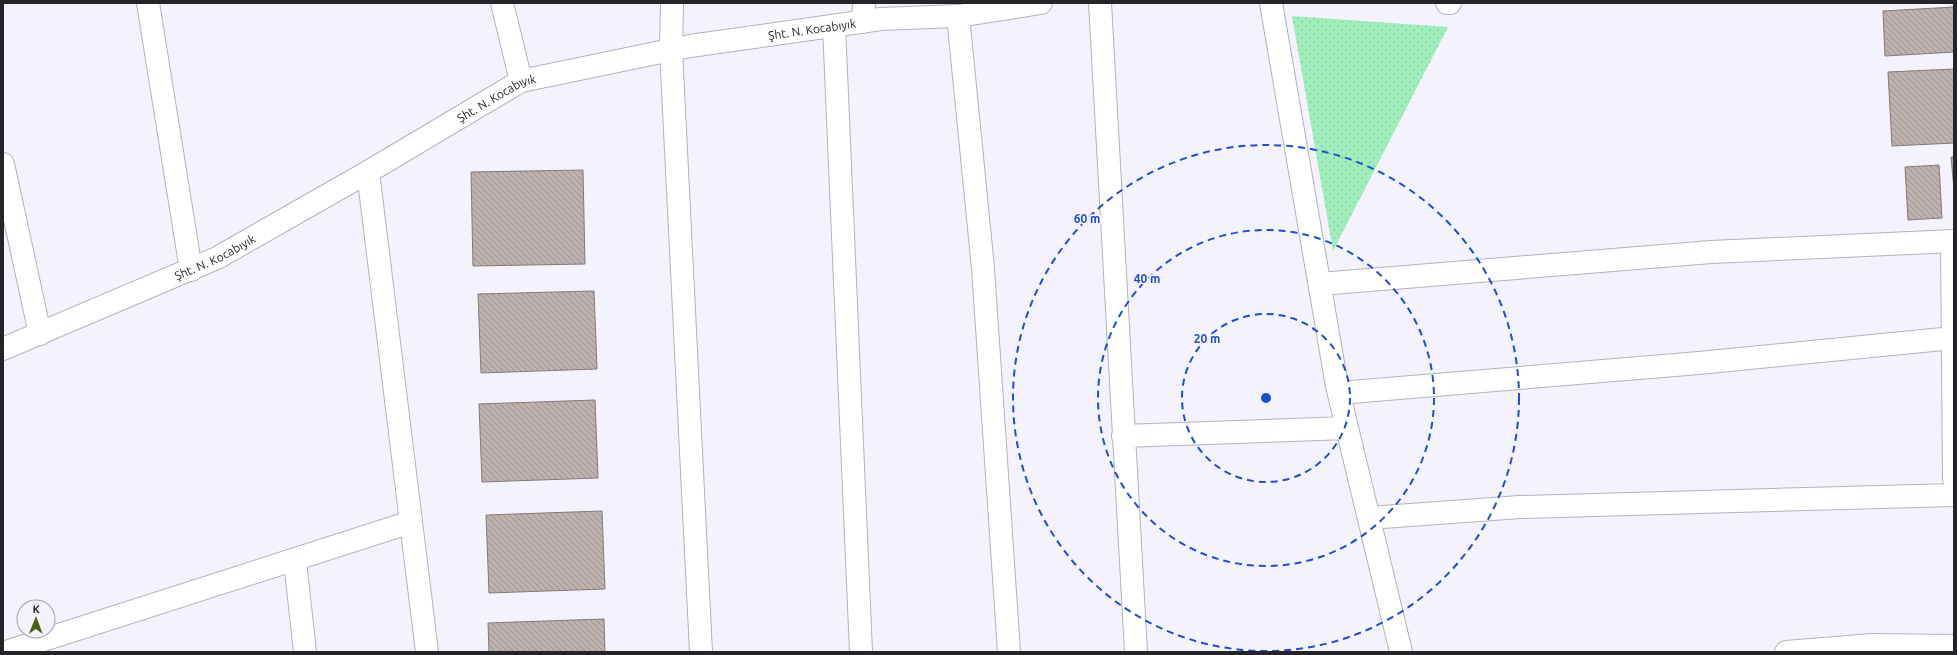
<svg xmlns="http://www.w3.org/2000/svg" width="1957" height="655" font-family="Ubuntu,sans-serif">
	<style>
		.grass { fill: url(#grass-dots) }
		.building { fill: url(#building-back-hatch); stroke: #847975 }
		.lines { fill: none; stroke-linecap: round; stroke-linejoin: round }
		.minor-casing { stroke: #b3b2bc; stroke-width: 24 }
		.tertiary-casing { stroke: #b3b2bc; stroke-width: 24 }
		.minor { stroke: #fff; stroke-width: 22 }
		.tertiary { stroke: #fff; stroke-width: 22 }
		.ring { fill: none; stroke: #1d4ed8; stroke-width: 2; stroke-dasharray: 7 5 }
		.labels { text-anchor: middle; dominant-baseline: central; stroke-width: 3.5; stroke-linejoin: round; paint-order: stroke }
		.street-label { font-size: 12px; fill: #252428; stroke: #f4f3fd }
		.centre { fill: #1d4ed8; stroke: #f4f3fd; stroke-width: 2 }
		.ring-label { font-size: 12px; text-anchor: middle; font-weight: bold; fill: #1d4ed8; stroke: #f4f3fd; stroke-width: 3.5; stroke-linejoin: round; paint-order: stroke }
	</style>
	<defs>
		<pattern id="grass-dots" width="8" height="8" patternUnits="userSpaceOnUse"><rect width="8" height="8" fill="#a0eebc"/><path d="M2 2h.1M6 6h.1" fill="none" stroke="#8acca2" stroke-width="1.8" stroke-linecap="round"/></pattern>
		<pattern id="building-back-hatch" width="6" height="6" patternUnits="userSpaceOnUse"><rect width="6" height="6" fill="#bdb2ae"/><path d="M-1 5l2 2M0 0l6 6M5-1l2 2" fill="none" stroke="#99918e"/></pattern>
	</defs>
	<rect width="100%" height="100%" fill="#f4f3fd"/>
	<path class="grass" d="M1292,16L1448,27L1333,251Z"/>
	<path class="building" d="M1954,7V52L1885,56L1883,11Z
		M1954,69V143L1892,146L1888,72Z
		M1951,157H1954V189Z
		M1939,165L1942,218L1908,220L1905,167Z
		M583,170L585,264L473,266L471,172Z
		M594,291L597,369L481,373L478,294Z
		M595,400L598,478L482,482L479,404Z
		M602,511L605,589L489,593L486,515Z
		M604,619L605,652H489L488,623Z"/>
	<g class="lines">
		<defs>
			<path id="minor" d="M148,3L191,270
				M502,3L521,81
				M672,3L671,50L701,652
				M1100,3L1136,652
				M1271,3L1337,386L1401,652
				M958,16L983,268L1009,652
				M863,22L864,3
				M834,26L861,652
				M3,164L40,334
				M368,172L427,652
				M1952,242L1954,479
				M1320,284L1711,252L1954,241
				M1339,393L1699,363L1953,338
				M1123,436L1347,428
				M1369,518L1520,507L1954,495
				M295,561L305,652
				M6,652L411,522
				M1786,652L1873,645L1954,646"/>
			<g id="tertiary">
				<path d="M1447,3H1450"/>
				<path id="s1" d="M3,349L217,258L368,172L521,81L690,46L881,19L958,16L1041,3"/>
			</g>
		</defs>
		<use href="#minor" class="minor-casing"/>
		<use href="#tertiary" class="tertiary-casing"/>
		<use href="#minor" class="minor"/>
		<use href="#tertiary" class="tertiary"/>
	</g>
	<g class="ring">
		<circle cx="1266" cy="398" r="84"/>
		<circle cx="1266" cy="398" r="168"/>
		<circle cx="1266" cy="398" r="253"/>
	</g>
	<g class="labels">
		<g class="street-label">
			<text stroke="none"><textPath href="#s1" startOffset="880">Şht. N. Kocabıyık</textPath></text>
			<text stroke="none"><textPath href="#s1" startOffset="555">Şht. N. Kocabıyık</textPath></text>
			<text stroke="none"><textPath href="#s1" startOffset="231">Şht. N. Kocabıyık</textPath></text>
		</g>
	</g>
	<circle cx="1266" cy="398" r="6" class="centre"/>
	<g class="ring-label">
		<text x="1087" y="223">60 m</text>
		<text x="1147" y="283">40 m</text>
		<text x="1207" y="343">20 m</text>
	</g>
	<rect width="1957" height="655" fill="none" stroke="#252428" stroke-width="8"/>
	<g transform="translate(36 619) rotate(1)"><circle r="19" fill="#f4f3fd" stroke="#a1a0a8"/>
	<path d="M0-3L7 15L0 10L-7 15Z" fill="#496210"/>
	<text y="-6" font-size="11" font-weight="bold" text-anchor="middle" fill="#252428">K</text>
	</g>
</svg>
